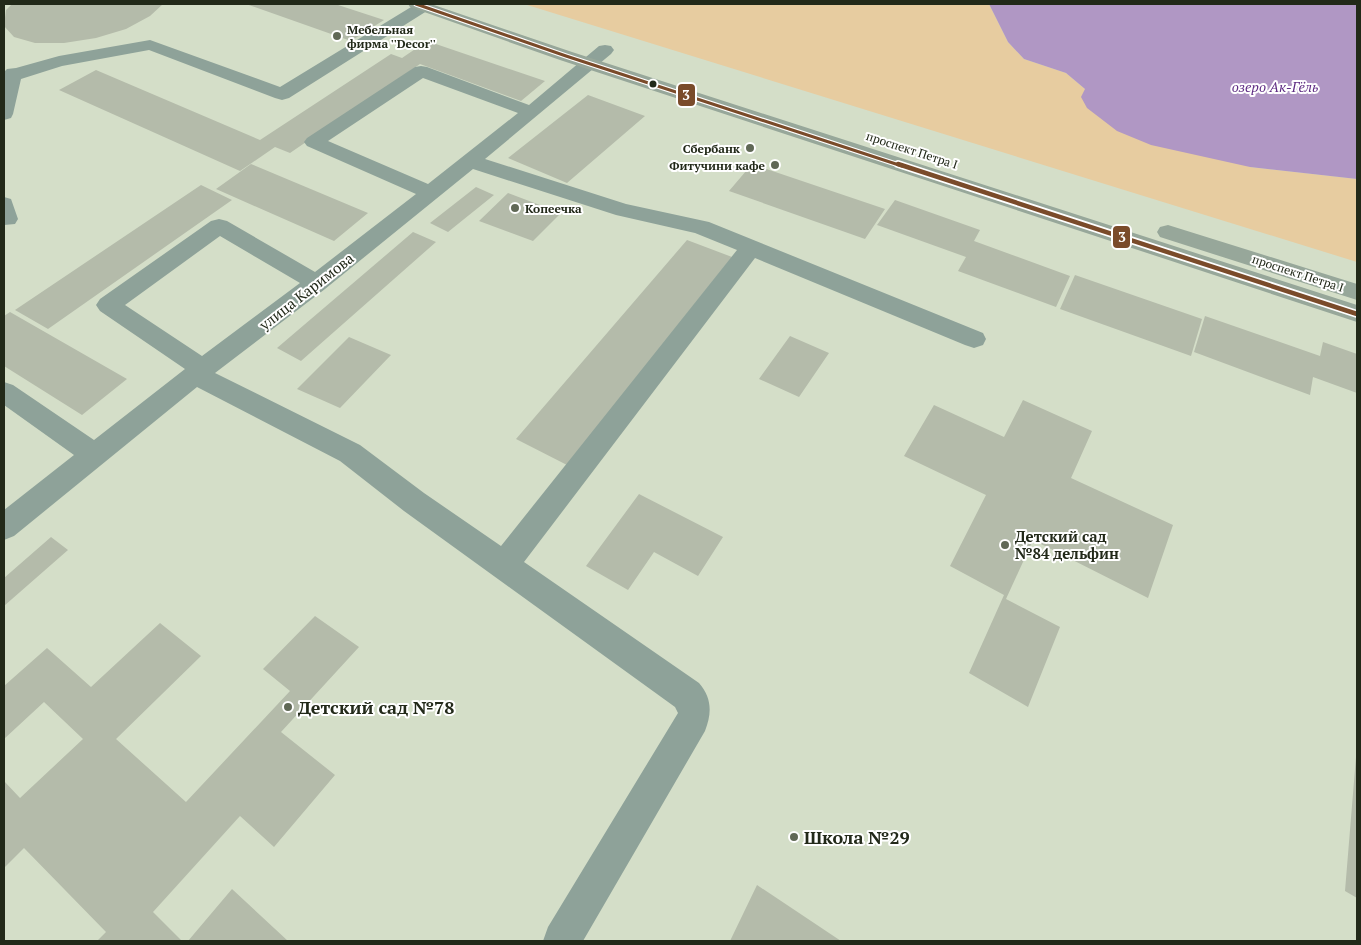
<svg xmlns="http://www.w3.org/2000/svg" width="1361" height="945" font-family="'PT Serif',serif">
	<style>
		.green { fill: #e7cca0 }
		.water { fill: #b097c4 }
		.building { fill: #b4bbaa }
		.lines { fill: none; stroke-linecap: round; stroke-linejoin: round }
		.minor { fill: #8ea299; fill-rule: evenodd }
		.major { fill: #97a79a; fill-rule: evenodd }
		.bus-1-far1-casing { stroke: #fff; stroke-width: 5.5 }
		.bus-1-casing { stroke: #fff; stroke-width: 8 }
		.bus-1-far1 { stroke: #7a4b2a; stroke-width: 3 }
		.bus-1 { stroke: #7a4b2a; stroke-width: 4.5 }
		.poi-dot { fill: #606856; stroke: #fff; stroke-width: 2 }
		.bus-dot { fill: #222919; stroke: #fff; stroke-width: 2 }
		.labels { text-anchor: middle; dominant-baseline: central; stroke-width: 4; stroke-linejoin: round; paint-order: stroke }
		.far-poi-label { font-size: 12px; font-weight: bold; fill: #222919; stroke: #fff; text-anchor: start }
		.far-street-label { font-size: 12px; fill: #222919; stroke: #fff }
		.far-water-label { font-size: 14px; font-style: italic; fill: #5e2b83; stroke: #fff }
		.street-label { font-size: 15px; fill: #222919; stroke: #fff }
		.poi-label { font-size: 15px; font-weight: bold; fill: #222919; stroke: #fff; text-anchor: start }
		.near-poi-label { font-size: 18px; font-weight: bold; fill: #222919; stroke: #fff; text-anchor: start }
		.line-badge { stroke: #fff; stroke-width: 2 }
		.badge-label { font-size: 14px; text-anchor: middle; font-weight: bold; fill: #fff }
	</style>
	<rect width="100%" height="100%" fill="#d4dec8"/>
	<path class="green" d="M524,4H989L1008,42L1024,59L1066,73L1085,89L1250,167L1357,179V262Z"/>
	<path class="water" d="M989,4H1357V179L1250,167L1151,145L1117,131L1087,108L1081,97L1085,89L1066,73L1024,59L1008,42Z"/>
	<path class="building" d="M12,4H163L150,16L126,29L96,38L64,43H35L14,37L4,26L6,10Z
		M246,4H335L384,20L351,41Z
		M427,41L545,81L521,101L420,64L290,153L275,147L240,171L59,90L96,70L260,140L391,54L402,58Z
		M588,95L645,116L567,183L508,158Z
		M251,164L368,213L334,241L216,189Z
		M752,164L885,209L865,239L729,191Z
		M201,185L232,200L48,329L15,310Z
		M476,187L494,195L448,232L430,223Z
		M508,193L561,213L533,241L479,221Z
		M895,200L980,230L974,241L1070,276L1056,307L958,271L966,257L877,225Z
		M413,232L436,242L301,361L277,348Z
		M687,240L732,257L567,465L516,439Z
		M1075,275L1202,319L1191,356L1060,309Z
		M10,312L127,379L82,415L4,366V316Z
		M1205,316L1320,356L1323,342L1357,354V393L1313,377L1310,395L1194,352Z
		M790,336L829,353L799,397L759,379Z
		M349,337L391,355L340,408L297,389Z
		M1023,400L1092,431L1071,478L1173,525L1148,598L1033,540L1006,599L1060,627L1028,707L969,673L1004,595L950,566L986,495L904,456L934,405L1004,437Z
		M639,494L723,537L698,576L654,552L628,590L586,566Z
		M51,537L68,550L4,606V578Z
		M315,616L359,647L281,732L335,775L274,847L240,816L153,912L182,941H97L106,932L24,848L4,868V781L20,798L83,739L44,702L4,739V686L47,648L91,687L160,623L201,656L116,739L186,802L290,691L263,669Z
		M1356,757H1357V898L1345,891Z
		M757,885L841,941H730Z
		M232,889L288,941H188Z"/>
	<g class="lines">
		<path class="minor" d="M416,4H431L432,6L430,9L289,98L282,100L275,98L149,50L62,66L21,79L13,114L11,118L4,120V72L7,69L16,68L59,56L150,40L280,87Z
			M605,45L611,46L614,50L611,54L485,159L626,204L709,222L983,333L986,339L983,345L974,348L965,345L755,258L524,562L699,683C712,698 712,713 705,731L583,941H543L548,927L678,713L675,707L404,511L340,461L197,387L14,536L4,540V510L74,455L4,405V382L13,385L94,440L185,369L100,311L96,305L100,299L211,221L219,219L227,221L315,272L416,194L307,146L304,142L307,138L415,67L421,66L427,67L529,105L599,46ZM423,78L518,113L428,184L328,141ZM473,169L616,215L695,233L737,250L501,546L424,493L360,445L215,373L325,289ZM220,236L300,283L202,356L125,305Z
			M4,197L11,199L18,219L15,224L4,225Z"/>
		<path class="major" d="M408,4H431L572,52L1357,305V322L560,60L410,7Z
			M1168,225L1357,284V300L1160,237L1157,232L1160,227Z"/>
		<defs>
			<path id="bus-1-far1" d="M416,4L566,56L902,166"/>
			<path id="bus-1" d="M898,164L1357,314"/>
		</defs>
		<use href="#bus-1-far1" class="bus-1-far1-casing"/>
		<use href="#bus-1" class="bus-1-casing"/>
		<use href="#bus-1-far1" class="bus-1-far1"/>
		<use href="#bus-1" class="bus-1"/>
	</g>
	<g class="poi-dot">
		<circle cx="337" cy="36" r="5"/>
		<circle cx="750" cy="148" r="5"/>
		<circle cx="775" cy="165" r="5"/>
		<circle cx="515" cy="208" r="5"/>
		<circle cx="1005" cy="545" r="5"/>
		<circle cx="288" cy="707" r="5"/>
		<circle cx="794" cy="837" r="5"/>
	</g>
	<circle class="bus-dot" cx="653" cy="84" r="4.5"/>
	<g class="labels">
		<g class="far-poi-label">
			<text x="347" y="29">Мебельная<tspan x="347" dy="14">фирма ''Decor''</tspan></text>
			<text x="740" y="148" text-anchor="end">Сбербанк</text>
			<text x="765" y="165" text-anchor="end">Фитучини кафе</text>
			<text x="525" y="208">Копеечка</text>
		</g>
		<g class="far-street-label">
			<text transform="translate(912 150) rotate(18)">проспект Петра I</text>
			<text transform="translate(1298 273) rotate(18)">проспект Петра I</text>
		</g>
		<g class="far-water-label">
			<text x="1275" y="86">озеро Ак-Гёль</text>
		</g>
		<g class="street-label">
			<text transform="translate(306 291) rotate(-38)">улица Каримова</text>
		</g>
		<g class="poi-label">
			<text x="1015" y="536">Детский сад<tspan x="1015" dy="17">№84 дельфин</tspan></text>
		</g>
		<g class="near-poi-label">
			<text x="298" y="707">Детский сад №78</text>
			<text x="804" y="837">Школа №29</text>
		</g>
	</g>
	<g class="line-badge">
		<rect x="677" y="83" width="19" height="24" rx="5" fill="#7a4b2a"/>
		<rect x="1112" y="225" width="19" height="24" rx="5" fill="#7a4b2a"/>
	</g>
	<g class="badge-label">
		<text x="686" y="100">3</text>
		<text x="1122" y="242">3</text>
	</g>
	<rect width="1361" height="945" fill="none" stroke="#222919" stroke-width="10"/>
</svg>
